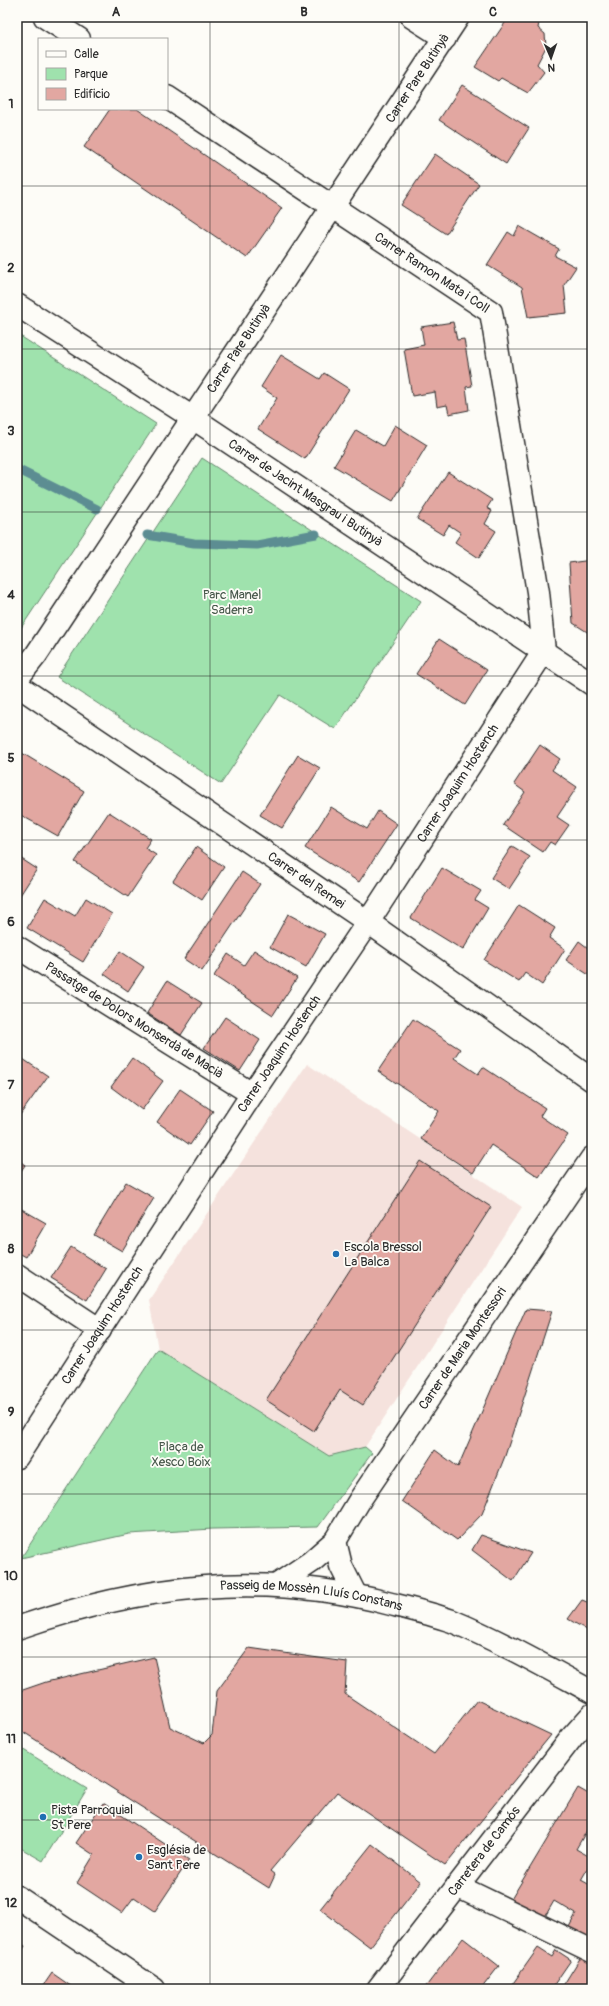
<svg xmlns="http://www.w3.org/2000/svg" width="609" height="2006" font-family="Pangolin,sans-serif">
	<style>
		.built { fill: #f5e2dd }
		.green { fill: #9fe2ad; stroke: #65866c }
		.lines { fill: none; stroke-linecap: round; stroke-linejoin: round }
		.stream { stroke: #5c8d92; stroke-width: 9 }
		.building { fill: #e2a7a1; stroke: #2b2b2b }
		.street-casing { stroke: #2b2b2b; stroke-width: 25 }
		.secondary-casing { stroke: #2b2b2b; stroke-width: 25 }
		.street { stroke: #fdfcf7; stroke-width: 22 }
		.secondary { stroke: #fdfcf7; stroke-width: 22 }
		.grid { fill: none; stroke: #2b2b2b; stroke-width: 1; stroke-opacity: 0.55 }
		.poi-dot { fill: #1f6fb2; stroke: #fdfcf7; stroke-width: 1.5 }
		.labels { text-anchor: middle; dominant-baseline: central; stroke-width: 3.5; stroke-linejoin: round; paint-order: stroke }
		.street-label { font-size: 13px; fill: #2b2b2b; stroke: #fdfcf7 }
		.park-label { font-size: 13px; fill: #48594c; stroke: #fdfcf7 }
		.poi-label { font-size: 13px; fill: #2b2b2b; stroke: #fdfcf7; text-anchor: start }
		.neatline { fill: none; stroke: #2b2b2b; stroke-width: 1.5 }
		.grid-label { font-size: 13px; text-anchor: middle; font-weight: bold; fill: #2b2b2b }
	</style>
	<rect width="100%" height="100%" fill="#fdfcf7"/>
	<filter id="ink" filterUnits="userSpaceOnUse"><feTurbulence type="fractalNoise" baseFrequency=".025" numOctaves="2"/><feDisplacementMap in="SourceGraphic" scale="8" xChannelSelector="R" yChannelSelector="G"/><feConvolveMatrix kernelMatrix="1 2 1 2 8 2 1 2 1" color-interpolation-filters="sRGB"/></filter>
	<g filter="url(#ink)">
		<path class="built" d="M307,1064L522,1207L365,1447L329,1456L158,1349L149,1300Z"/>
		<path class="green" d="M17,334L156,424L17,634Z
			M202,458L421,601L335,729L280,695L221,784L57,677Z
			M158,1349L329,1456L365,1447L372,1453L318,1527L213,1529L129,1534L21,1558Z
			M17,1746L87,1789L43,1861L17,1846Z"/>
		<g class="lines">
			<path class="stream" d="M17,469L97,509
				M147,535L194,543L257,545L316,534"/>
		</g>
		<path class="building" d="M509,17H540L538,28L545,34L546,47L537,64L544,72L528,93L501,78L498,81L475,67Z
			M462,85L529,128L506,164L439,120Z
			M110,109H137L282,208L247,258L84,147Z
			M435,154L479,184L446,234L401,205Z
			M519,226L559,249L555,256L576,267L564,285L567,313L528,317L522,287L487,265L508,232L514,236Z
			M453,322L457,340L464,339L472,386L466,387L469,410L449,414L447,405L437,407L435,392L412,396L404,349L424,345L421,327Z
			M281,355L320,379L324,373L349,389L305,459L258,429L277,398L261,387Z
			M395,425L427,445L393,501L334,466L356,430L383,446Z
			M448,472L492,500L487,508L492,511L485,524L496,531L479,558L455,542L461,533L449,525L443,535L417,519Z
			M592,560V635L573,623L569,563Z
			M439,639L487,670L465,705L416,674Z
			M540,745L560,759L552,770L577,787L557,817L569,825L555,845L550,842L543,852L503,825L525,792L514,784Z
			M22,753L84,791L58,836L17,813V762Z
			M298,755L320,768L282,828L260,815Z
			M331,807L367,829L378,811L397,824L359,882L305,848Z
			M109,812L151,839L145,848L156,855L128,897L75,862Z
			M512,846L530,857L509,889L491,878Z
			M196,847L224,867L202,900L173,881Z
			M17,856L37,869L17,900Z
			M442,868L481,891L475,900L488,908L463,950L411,918Z
			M242,872L260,884L202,971L184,959Z
			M45,898L75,916L86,898L112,914L83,962L27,928Z
			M519,905L555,928L549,938L565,949L542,985L525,973L519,982L484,960Z
			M288,914L325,934L306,967L270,947Z
			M579,941L592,951V977L566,960Z
			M254,950L297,978L273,1015L214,976L228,954L244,965Z
			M120,951L144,967L128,991L104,974Z
			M167,981L202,1003L181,1035L147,1013Z
			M225,1017L260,1040L240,1071L204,1048Z
			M413,1019L460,1049L454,1058L478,1074L483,1067L545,1108L540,1116L568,1135L539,1177L491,1145L473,1173L421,1139L439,1111L378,1071Z
			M17,1055L48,1076L17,1119Z
			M132,1058L163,1081L142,1110L111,1087Z
			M180,1089L213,1111L190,1145L157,1122Z
			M17,1159L25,1165L17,1177Z
			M420,1161L491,1207L363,1405L340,1390L314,1431L266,1400Z
			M126,1182L154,1198L122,1251L94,1235Z
			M18,1207L46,1223L26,1257L17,1252Z
			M71,1247L106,1269L87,1300L51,1278Z
			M526,1309L552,1311L505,1456L482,1514L457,1540L402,1501L435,1450L458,1467Z
			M481,1535L531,1553L513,1581L472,1550Z
			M582,1600L592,1604V1633L568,1619Z
			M249,1648L347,1662L345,1694L434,1754L477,1700L551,1735L445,1865L337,1792L270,1871L275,1875L269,1888L17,1728V1692L46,1682L154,1657L170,1727L204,1743L212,1735L217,1691Z
			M578,1788L592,1796V1827L590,1825L576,1849L592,1858V1861L581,1880L592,1886V1941L569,1927L576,1914L554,1901L543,1920L510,1901Z
			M103,1803L189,1860L155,1911L134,1897L122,1913L77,1883L94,1855L76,1843Z
			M372,1844L421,1882L370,1947L320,1909Z
			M463,1938L499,1966L481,1989H424Z
			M17,1941L25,1946L17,1958Z
			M538,1948L552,1957L556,1950L571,1960L551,1989H509Z
			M584,1952L592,1956V1989H561Z
			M52,1973L75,1989H41Z"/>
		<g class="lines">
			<defs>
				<g id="street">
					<path d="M45,17L79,39"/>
					<path d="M412,17L445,38"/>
					<path id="s1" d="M167,97L491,312L538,592L544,651"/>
					<path id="s2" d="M17,305L193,418L592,684"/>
					<path id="s3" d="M17,679L36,655L458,17"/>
					<path id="s4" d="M17,685L368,922L592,1080"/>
					<path id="s5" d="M17,947L252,1094"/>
					<path d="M17,1275L100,1330"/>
					<path id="s6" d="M17,1457L252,1094L368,922L544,651"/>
					<path d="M335,1541L341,1566L355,1594"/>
					<path id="s7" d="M277,1585L311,1562L335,1541L361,1498L592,1158"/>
					<path d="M457,1886L592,1951"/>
					<path d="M17,1897L154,1989"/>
				</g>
				<g id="secondary">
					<path id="s8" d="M17,1628C142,1585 261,1570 391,1604C411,1609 432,1614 452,1621C500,1641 546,1667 592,1692"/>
					<path id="s9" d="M378,1989L573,1736L592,1715"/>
				</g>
			</defs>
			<use href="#street" class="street-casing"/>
			<use href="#secondary" class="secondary-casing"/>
			<use href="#street" class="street"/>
			<use href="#secondary" class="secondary"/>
		</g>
	</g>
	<path class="grid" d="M210,17V1989M399,17V1989M17,186H592M17,349H592M17,512H592M17,676H592M17,840H592M17,1003H592M17,1166H592M17,1330H592M17,1494H592M17,1657H592M17,1820H592"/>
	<g class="poi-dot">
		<circle cx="336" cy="1254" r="4"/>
		<circle cx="43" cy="1817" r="4"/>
		<circle cx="139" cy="1857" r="4"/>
	</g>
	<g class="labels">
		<g class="street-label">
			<text stroke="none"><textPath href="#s3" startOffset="722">Carrer Pare Butinyà</textPath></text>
			<text stroke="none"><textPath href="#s1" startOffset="318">Carrer Ramon Mata i Coll</textPath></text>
			<text stroke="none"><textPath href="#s3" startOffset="398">Carrer Pare Butinyà</textPath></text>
			<text stroke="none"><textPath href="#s2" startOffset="344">Carrer de Jacint Masgrau i Butinyà</textPath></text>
			<text stroke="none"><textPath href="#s6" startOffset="805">Carrer Joaquim Hostench</textPath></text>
			<text stroke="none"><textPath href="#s4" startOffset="349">Carrer del Remei</textPath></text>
			<text stroke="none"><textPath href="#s5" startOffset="138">Passatge de Dolors Monserdà de Macià</textPath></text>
			<text stroke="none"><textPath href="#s6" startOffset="481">Carrer Joaquim Hostench</textPath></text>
			<text stroke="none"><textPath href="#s6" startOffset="157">Carrer Joaquim Hostench</textPath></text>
			<text stroke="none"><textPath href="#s7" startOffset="304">Carrer de Maria Montessori</textPath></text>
			<text stroke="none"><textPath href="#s8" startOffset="300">Passeig de Mossèn Lluís Constans</textPath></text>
			<text stroke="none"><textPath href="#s9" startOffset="174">Carretera de Camós</textPath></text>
		</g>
		<g class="park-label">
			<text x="232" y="595">Parc Manel<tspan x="232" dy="15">Saderra</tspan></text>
			<text x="181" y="1447">Plaça de<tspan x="181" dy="15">Xesco Boix</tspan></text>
		</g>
		<g class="poi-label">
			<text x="344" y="1247">Escola Bressol<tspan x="344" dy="15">La Balca</tspan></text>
			<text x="51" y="1810">Pista Parroquial<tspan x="51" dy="15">St Pere</tspan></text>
			<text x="147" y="1850">Església de<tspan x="147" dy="15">Sant Pere</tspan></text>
		</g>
	</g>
	<rect width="609" height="2006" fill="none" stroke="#fdfcf7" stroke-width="44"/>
	<rect x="38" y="38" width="130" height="72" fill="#fdfcf7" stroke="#a9a8a5"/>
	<rect x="46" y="51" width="20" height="6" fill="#fdfcf7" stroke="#a9a8a5"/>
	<text x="74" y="58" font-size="12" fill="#2b2b2b">Calle</text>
	<rect x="46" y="68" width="20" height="12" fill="#9fe2ad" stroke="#a9a8a5"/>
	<text x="74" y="78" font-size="12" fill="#2b2b2b">Parque</text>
	<rect x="46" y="88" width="20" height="12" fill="#e2a7a1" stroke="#a9a8a5"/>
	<text x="74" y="98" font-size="12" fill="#2b2b2b">Edificio</text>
	<g transform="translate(551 58) rotate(178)" stroke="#fdfcf7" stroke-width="3" paint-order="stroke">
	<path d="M0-3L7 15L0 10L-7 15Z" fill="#2b2b2b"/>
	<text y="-6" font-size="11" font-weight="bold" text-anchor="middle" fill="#2b2b2b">N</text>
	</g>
	<rect x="22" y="22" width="565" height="1962" class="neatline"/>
	<g class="grid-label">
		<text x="116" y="16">A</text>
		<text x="304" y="16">B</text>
		<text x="493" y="16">C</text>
		<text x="11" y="108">1</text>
		<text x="11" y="272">2</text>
		<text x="11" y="435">3</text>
		<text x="11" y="599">4</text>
		<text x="11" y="762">5</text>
		<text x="11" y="926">6</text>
		<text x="11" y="1089">7</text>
		<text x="11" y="1253">8</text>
		<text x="11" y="1416">9</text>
		<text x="11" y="1580">10</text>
		<text x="11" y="1743">11</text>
		<text x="11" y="1907">12</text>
	</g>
</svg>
